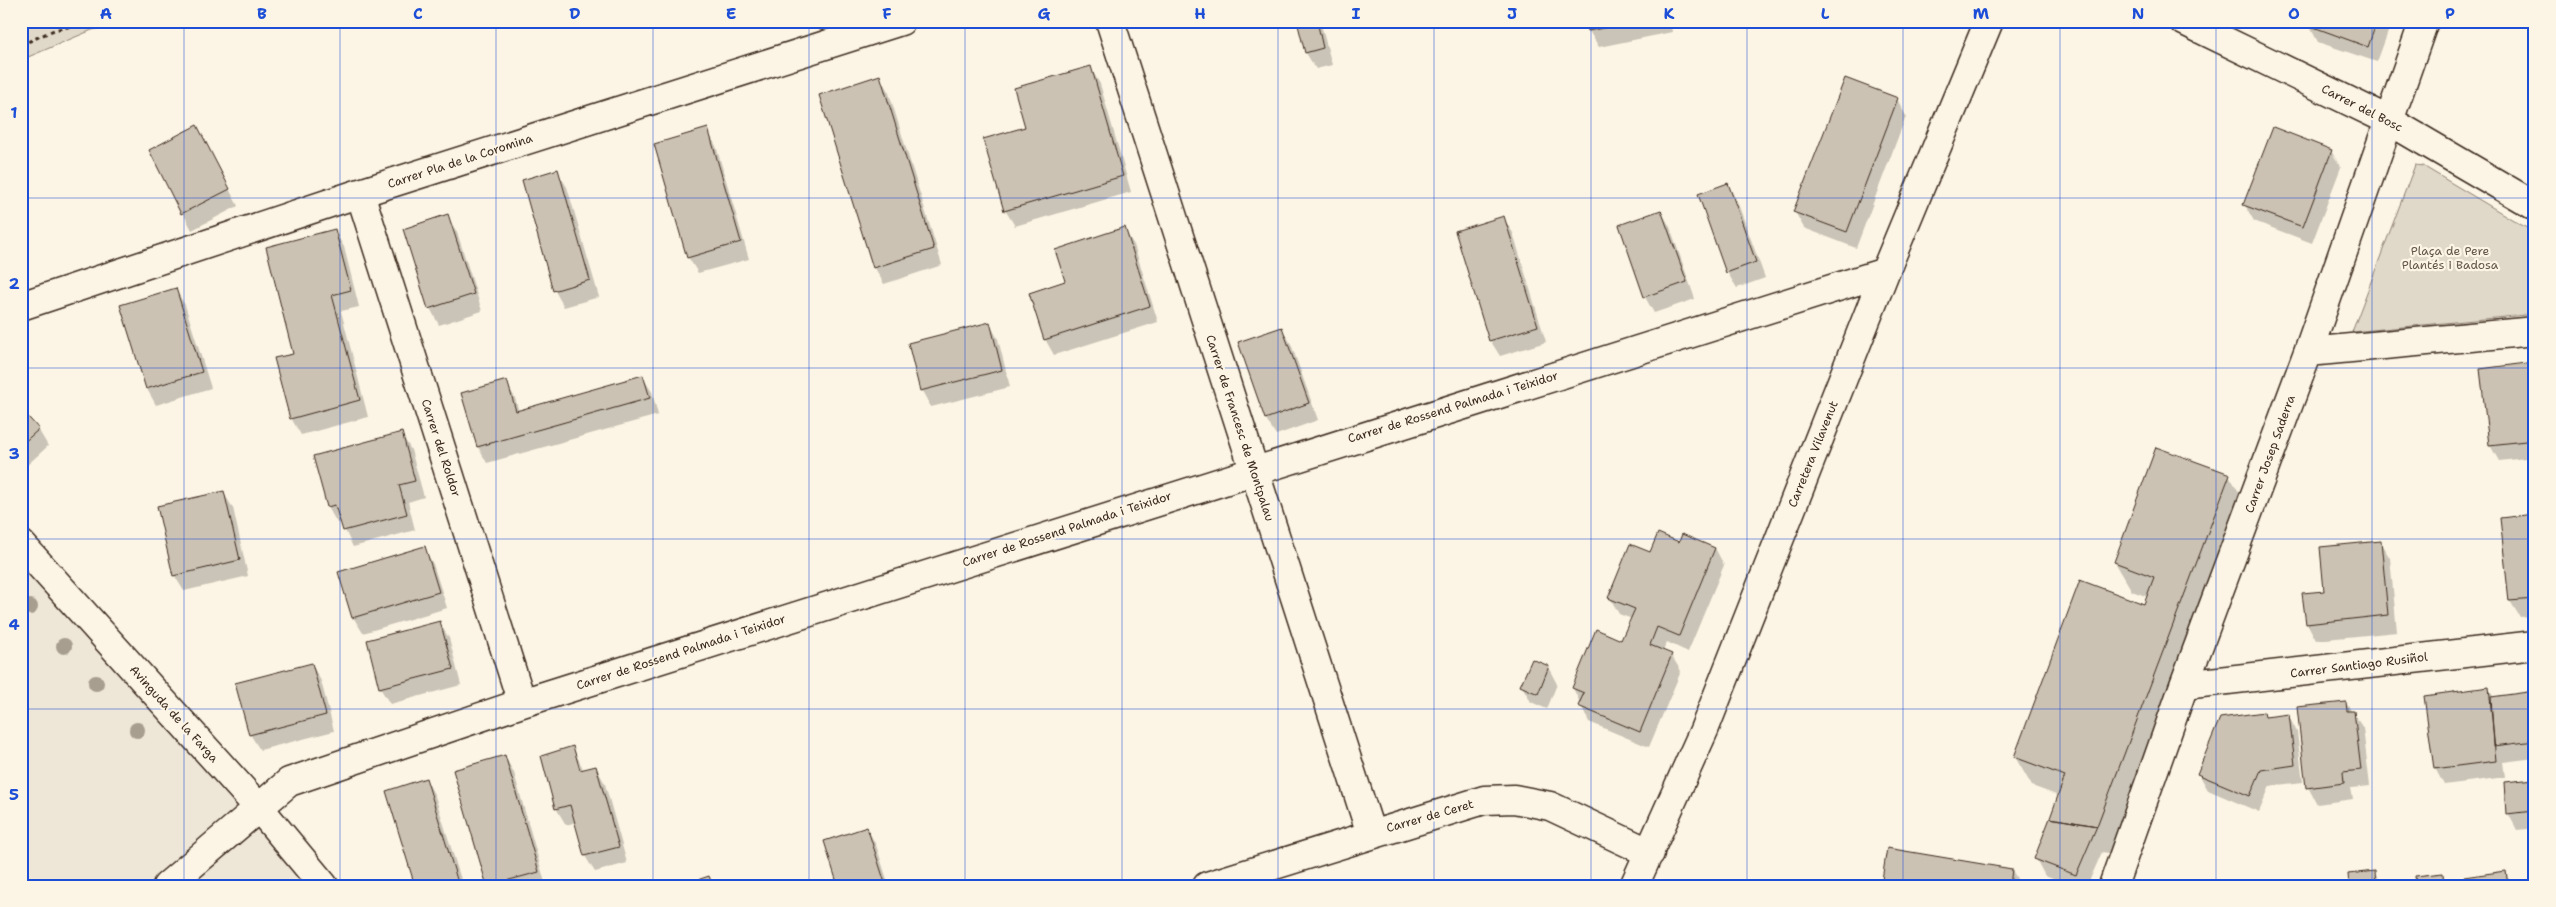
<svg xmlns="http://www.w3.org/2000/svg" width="2556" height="907" font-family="'Shantell Sans',sans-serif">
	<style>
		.built { fill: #eee6d6 }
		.green { fill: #e0d8c8; stroke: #8e8173 }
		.shadow { fill: #0003 }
		.building { fill: #ccc2b3; stroke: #3b2a1e }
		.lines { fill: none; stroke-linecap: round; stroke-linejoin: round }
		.minor-casing { stroke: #3b2a1e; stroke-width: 31 }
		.path { stroke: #3b2a1e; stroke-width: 3; stroke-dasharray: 4 4; stroke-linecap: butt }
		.minor { stroke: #fcf5e5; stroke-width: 28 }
		.tree { fill: #a89e8f }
		.grid { fill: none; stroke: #1d4ed8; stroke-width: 1; stroke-opacity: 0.55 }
		.labels { text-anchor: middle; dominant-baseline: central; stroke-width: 4.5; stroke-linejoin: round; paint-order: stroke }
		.street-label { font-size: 12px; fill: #3b2a1e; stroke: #fcf5e5 }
		.park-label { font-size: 12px; fill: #645648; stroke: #fcf5e5 }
		.neatline { fill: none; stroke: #1d4ed8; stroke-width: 2 }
		.grid-label { font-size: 16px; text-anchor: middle; font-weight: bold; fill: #1d4ed8 }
	</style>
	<rect width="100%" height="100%" fill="#fcf5e5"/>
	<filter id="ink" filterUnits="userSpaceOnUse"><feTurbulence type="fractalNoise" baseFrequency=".02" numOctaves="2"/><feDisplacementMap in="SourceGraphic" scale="10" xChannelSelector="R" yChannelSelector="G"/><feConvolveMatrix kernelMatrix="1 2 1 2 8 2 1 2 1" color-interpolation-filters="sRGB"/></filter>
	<g filter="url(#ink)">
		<path class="built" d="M21,551L306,886H21Z"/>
		<path class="green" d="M21,21H139L92,30L21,60Z
			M2415,165L2423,166L2535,233V314L2352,332Z"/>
		<path class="shadow" d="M1298,21H1320L1332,65L1316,69L1306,53Z
			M1587,21H1670L1672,32L1599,47L1589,31Z
			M2310,21H2392L2377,62L2318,42L2309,25Z
			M1090,67L1100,84L1131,192L1015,226L1005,210Z
			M880,77L889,93L942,265L884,284L875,268L821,96Z
			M1897,99L1906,116L1856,248L1804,228L1795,212Z
			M707,130L716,146L749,259L698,273L688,257Z
			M205,143L238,206L192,230L150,150Z
			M2331,151L2341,167L2312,243L2254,221L2245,205Z
			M557,171L567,187L599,297L564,307L555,291L523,181Z
			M1728,185L1737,201L1765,278L1737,288L1727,272Z
			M1661,211L1670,227L1695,299L1654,313L1645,297L1620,225Z
			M447,216L457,232L482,311L439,325L430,308Z
			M1503,217L1513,233L1546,342L1500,356L1490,340Z
			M1124,229L1134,245L1158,322L1054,355L1045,339L1066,282Z
			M334,230L344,247L359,307L341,311L368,417L301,435L291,418L295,355Z
			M175,289L185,305L211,388L156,405L147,389L121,306Z
			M989,323L998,339L1010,387L931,407L922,391L910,343Z
			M1282,328L1291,344L1318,420L1276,435L1266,419L1239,343Z
			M2533,363L2535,457L2499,461L2490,445Z
			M642,376L652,392L658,415L487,463L478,447L463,394L506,382L515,398L519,412Z
			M21,411L38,429L48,446L25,467L21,463Z
			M401,433L411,450L424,497L408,502L415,530L353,547L341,522L337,523L328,507Z
			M2229,475L2246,504L2114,854L2102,852L2087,886H2072L2045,876L2036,859L2059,796L2032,786L2015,757L2145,605L2148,597L2132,591L2115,562Z
			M223,492L233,508L248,576L184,591L174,575Z
			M2535,515V616L2520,617L2510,601L2502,519Z
			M2380,542L2390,558L2397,632L2316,640L2307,623L2326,592Z
			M1680,543L1715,548L1724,565L1688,652L1667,642L1663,651L1671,655L1681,671L1649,747L1589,722L1573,688L1622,641L1632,619L1619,614L1610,598L1651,554Z
			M424,548L433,564L447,608L363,633L353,617Z
			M439,622L449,638L461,685L390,704L380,688L369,641Z
			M312,665L321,681L334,731L260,750L250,734Z
			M1548,667L1557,684L1547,709L1531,702L1522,686Z
			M2489,689L2494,698L2535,693V758L2503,762L2505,777L2444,785L2435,768Z
			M2346,703L2363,728L2370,786L2351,788L2353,799L2317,804L2308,787Z
			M2263,714L2266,718L2288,715L2297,732L2303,782L2270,786L2259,812L2208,790L2199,774Z
			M573,748L584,771L596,767L605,784L627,863L595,872L585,856L576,822L566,825L556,808Z
			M505,757L514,773L546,886H488L455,771Z
			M426,779L435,796L463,886H417Z
			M2535,780V828L2517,830L2508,813Z
			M867,828L876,845L889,886H839Z
			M2012,870L2021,886H1882Z
			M2374,872L2382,886H2351Z
			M2505,873L2513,886H2467Z
			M2442,874L2449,886H2417Z"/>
		<path class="building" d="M1297,21H1317L1323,48L1305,53Z
			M1586,21H1639L1588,31Z
			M2309,21H2377L2368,47L2308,25Z
			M1091,66L1123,176L1004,211L983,139L1025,127L1014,88Z
			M880,75L934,249L873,268L819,95Z
			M1845,78L1898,98L1847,232L1793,212Z
			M197,125L230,189L181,214L149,150Z
			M2273,127L2332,150L2303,227L2243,205Z
			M708,128L741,242L687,258L654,144Z
			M558,169L590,280L553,291L522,180Z
			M1728,183L1756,262L1726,273L1698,194Z
			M1661,210L1687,282L1644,297L1619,225Z
			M448,214L474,294L428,309L403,229Z
			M1504,216L1538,326L1489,341L1455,231Z
			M1125,227L1150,306L1044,340L1029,293L1065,281L1055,250Z
			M335,229L351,290L332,295L360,400L290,419L274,358L293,354L266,247Z
			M176,288L202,372L146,389L120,305Z
			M990,322L1002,370L920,391L908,343Z
			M1282,327L1309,403L1265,419L1238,342Z
			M2534,362L2535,440L2489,445L2480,369Z
			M643,375L650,398L477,447L461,393L507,380L516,411Z
			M21,409L39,429L21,445Z
			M402,432L415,481L399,485L407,514L343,531L335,505L327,507L313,456Z
			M2156,447L2230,474L2097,826L2050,818L2065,776L2014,757L2080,580L2144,604L2154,577L2114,562Z
			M224,491L240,560L173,576L157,506Z
			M2535,514V599L2509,601L2500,518Z
			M1658,533L1679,542L1682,534L1715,548L1679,636L1657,627L1650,645L1672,654L1640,732L1578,706L1584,693L1572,688L1596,629L1621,640L1635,609L1608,598L1630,544L1650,552Z
			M2381,541L2388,615L2306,624L2302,593L2324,591L2320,547Z
			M425,546L439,592L352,618L338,572Z
			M440,621L453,669L379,688L367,640Z
			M1532,659L1549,666L1538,694L1520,686Z
			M312,663L326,715L249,735L235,683Z
			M2489,687L2496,761L2434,769L2424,696Z
			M2535,691V741L2494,746L2491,697Z
			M2346,702L2347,711H2354L2361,770L2343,772L2344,783L2306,788L2297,707Z
			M2264,712L2265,717L2289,714L2295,765L2261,770L2250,796L2197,774L2220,718Z
			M573,746L580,770L596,766L619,847L584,856L570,805L555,809L541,756Z
			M505,755L539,872L487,886L453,770Z
			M426,778L459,886H415L386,791Z
			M2535,779V811L2506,814L2504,782Z
			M2050,818L2097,826L2076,875L2034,859Z
			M867,827L886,886H838L824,841Z
			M1887,848L2012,869L2010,886H1881Z
			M2375,871L2376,886H2349L2348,874Z
			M2506,871L2508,886H2466L2464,877Z
			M2443,873L2444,886H2410L2416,885L2415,876Z
			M709,876L713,886H680Z"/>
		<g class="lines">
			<defs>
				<path id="minor" d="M1110,21L1371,834
					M2184,21L2388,120L2535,206
					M360,193L522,703
					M21,306L360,193L901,21
					M2308,352L2535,331
					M21,544L260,809L324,886
					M2184,685L2535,645
					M167,886L289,782L522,703L1885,272
					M1207,886L1484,800L1514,799L1550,806L1650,853
					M1634,886L1704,730L1885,272L1989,21
					M2113,886L2184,685L2308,352L2424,21"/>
			</defs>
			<use href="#minor" class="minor-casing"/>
			<path class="path" d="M21,45L54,30L95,21"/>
			<use href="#minor" class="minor"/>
		</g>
		<g class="tree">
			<circle cx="30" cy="607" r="8"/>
			<circle cx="64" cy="646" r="8"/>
			<circle cx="96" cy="683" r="8"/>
			<circle cx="137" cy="730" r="8"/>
		</g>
	</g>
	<path class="grid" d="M184,21V886M340,21V886M496,21V886M653,21V886M809,21V886M965,21V886M1122,21V886M1278,21V886M1434,21V886M1591,21V886M1747,21V886M1903,21V886M2060,21V886M2216,21V886M2372,21V886M21,198H2535M21,368H2535M21,539H2535M21,709H2535"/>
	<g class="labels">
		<g class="street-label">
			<text transform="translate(2362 108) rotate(27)">Carrer del Bosc</text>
			<text transform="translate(460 161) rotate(-18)">Carrer Pla de la Coromina</text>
			<text transform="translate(1453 407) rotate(-17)">Carrer de Rossend Palmada i Teixidor</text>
			<text transform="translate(1240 428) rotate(72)">Carrer de Francesc de Montpalau</text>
			<text transform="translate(441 448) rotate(72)">Carrer del Roldor</text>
			<text transform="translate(1813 454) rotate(-68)">Carretera Vilavenut</text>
			<text transform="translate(2270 454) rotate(-70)">Carrer Josep Saderra</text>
			<text transform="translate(1067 529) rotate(-18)">Carrer de Rossend Palmada i Teixidor</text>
			<text transform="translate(681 652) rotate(-18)">Carrer de Rossend Palmada i Teixidor</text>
			<text transform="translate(2359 665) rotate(-7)">Carrer Santiago Rusiñol</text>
			<text transform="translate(174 714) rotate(48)">Avinguda de la Farga</text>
			<text transform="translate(1430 816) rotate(-16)">Carrer de Ceret</text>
		</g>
		<g class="park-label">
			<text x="2450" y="251">Plaça de Pere<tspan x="2450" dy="14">Plantés i Badosa</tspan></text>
		</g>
	</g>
	<rect width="2556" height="907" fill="none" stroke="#fcf5e5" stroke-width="55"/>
	<rect x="28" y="28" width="2500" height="852" class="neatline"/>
	<g class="grid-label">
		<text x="106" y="19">A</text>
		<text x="262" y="19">B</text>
		<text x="418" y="19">C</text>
		<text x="575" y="19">D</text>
		<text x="731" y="19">E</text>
		<text x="887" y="19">F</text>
		<text x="1044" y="19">G</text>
		<text x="1200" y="19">H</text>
		<text x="1356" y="19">I</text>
		<text x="1512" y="19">J</text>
		<text x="1669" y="19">K</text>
		<text x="1825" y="19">L</text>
		<text x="1981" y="19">M</text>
		<text x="2138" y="19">N</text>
		<text x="2294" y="19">O</text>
		<text x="2450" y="19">P</text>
		<text x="14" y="118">1</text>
		<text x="14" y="289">2</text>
		<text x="14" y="459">3</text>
		<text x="14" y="630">4</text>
		<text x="14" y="800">5</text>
	</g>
</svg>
